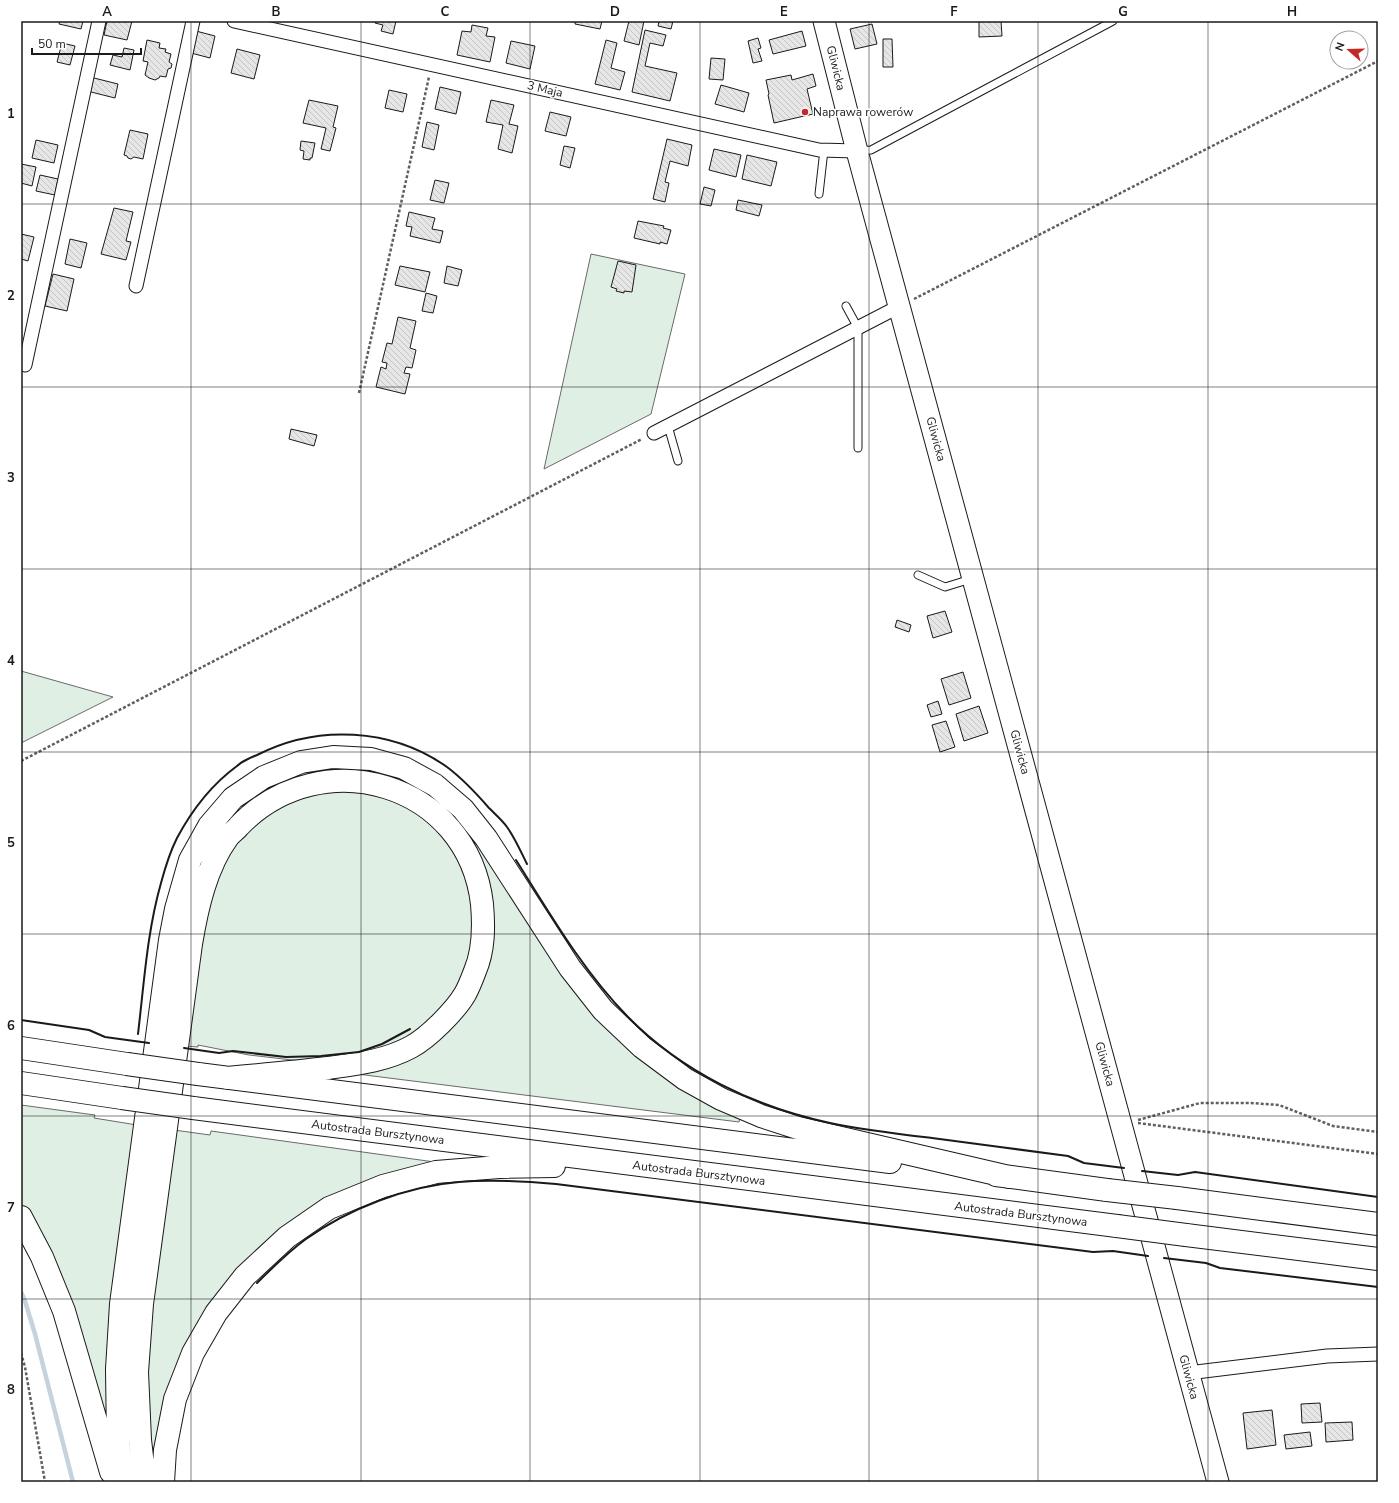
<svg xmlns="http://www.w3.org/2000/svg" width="1399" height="1503" font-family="'Nunito Sans',sans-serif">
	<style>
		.green { fill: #e0efe3; stroke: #6a6a6a }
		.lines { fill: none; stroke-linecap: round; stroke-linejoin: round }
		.stream { stroke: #c6d2dc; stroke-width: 4.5 }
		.building { fill: url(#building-back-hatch); stroke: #1a1a1a }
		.lane-casing { stroke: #1a1a1a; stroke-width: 9 }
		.street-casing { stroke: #1a1a1a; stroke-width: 15 }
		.primary-casing { stroke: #1a1a1a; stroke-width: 23 }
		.highway-casing { stroke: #1a1a1a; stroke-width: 24 }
		.path { stroke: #5f5f5f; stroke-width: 2.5; stroke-dasharray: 3 2; stroke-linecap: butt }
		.lane { stroke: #fff; stroke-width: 7 }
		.street { stroke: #fff; stroke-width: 13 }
		.primary { stroke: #fff; stroke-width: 21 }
		.highway { stroke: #fff; stroke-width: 22 }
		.highway-bridge-casing { stroke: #1a1a1a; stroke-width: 24; stroke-linecap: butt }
		.highway-bridge { stroke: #fff; stroke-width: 22 }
		.wall { stroke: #1a1a1a; stroke-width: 2 }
		.grid { fill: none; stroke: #1a1a1a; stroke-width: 1; stroke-opacity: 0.55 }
		.poi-dot { fill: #c62828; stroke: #fff; stroke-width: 1.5 }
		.labels { text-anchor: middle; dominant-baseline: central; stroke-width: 3; stroke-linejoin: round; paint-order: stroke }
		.street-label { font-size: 12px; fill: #1a1a1a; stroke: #fff }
		.poi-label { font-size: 12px; fill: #1a1a1a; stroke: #fff; text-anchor: start }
		.neatline { fill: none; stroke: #1a1a1a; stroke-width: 1.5 }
		.grid-label { font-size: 13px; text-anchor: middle; font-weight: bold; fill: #1a1a1a }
	</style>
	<defs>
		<pattern id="building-back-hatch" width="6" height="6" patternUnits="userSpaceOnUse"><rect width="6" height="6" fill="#e6e6e6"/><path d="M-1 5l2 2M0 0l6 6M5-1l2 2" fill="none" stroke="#c5c5c5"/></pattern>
	</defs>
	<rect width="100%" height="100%" fill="#fff"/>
	<path class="green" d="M591,254L685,274L651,414L544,469Z
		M21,671L113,697L21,743Z
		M351,766L394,775L430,794L462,822L551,954L740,1118L739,1122L357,1074L460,1014L484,873L377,777L246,808L193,876L230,813L269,784L313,768Z
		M337,789L377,794L410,808L439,831L461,864L470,885L474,936L470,957L462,978L450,998L425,1025L404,1039L387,1047L366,1054L312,1061L292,1060L249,1055L198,1045V1047L185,1046L201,936L217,877L229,854L248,829L286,802Z
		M21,1105L95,1115L94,1118L137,1125L110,1445L21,1204Z
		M174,1130L210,1135L211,1131L442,1163L408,1170L241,1267L153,1475L147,1441L148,1334Z"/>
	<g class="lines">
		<path class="stream" d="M21,1292L25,1301L35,1334L73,1482"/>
	</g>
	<path class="building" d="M60,21H83L81,29L59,24Z
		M107,21H132L127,40L104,35Z
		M376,21H396L393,34L381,31L383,25L375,23Z
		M575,21H602L600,29L575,24Z
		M629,21H644L639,45L624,41Z
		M659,21H673L671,29L658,26Z
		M979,21H1001L1002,36L979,37Z
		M872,24L877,44L855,49L850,29Z
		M472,25L488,28L486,36L495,37L490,62L457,55L462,31L471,32Z
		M645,30L666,35L663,46L650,43L645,66L677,73L670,101L632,92Z
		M196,31L215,36L210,58L191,53Z
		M802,31L806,46L773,54L769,40Z
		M758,38L761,48L758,49L762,61L753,63L748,41Z
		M883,39H892L893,67H883Z
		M147,40L160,43L159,48L166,49L165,52L171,54L169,62L172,64L171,68L168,69L166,77L160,76L159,78L155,80L149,78L145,75L148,62L143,61Z
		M606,40L617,43L611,68L625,72L620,90L595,84Z
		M511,41L535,46L530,69L506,63Z
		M62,43L75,46L70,65L57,62Z
		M124,48L134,50L130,70L110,65L113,55L122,57Z
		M237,49L260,55L254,79L231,73Z
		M711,58L725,59L723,80L709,79Z
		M813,74L816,86L807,89L813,114L774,123L768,95L769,94L766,80L791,75L792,80Z
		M90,77L118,84L115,98L87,91Z
		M721,85L749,93L744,112L715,104Z
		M440,87L461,92L456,114L435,109Z
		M389,90L407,94L403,112L385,108Z
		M309,100L338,106L333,127L336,128L330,151L321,149L326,128L303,123Z
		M491,100L514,105L509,124L518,126L512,153L498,149L503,125L486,122Z
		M550,112L571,117L566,136L545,131Z
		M427,122L439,125L434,150L422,147Z
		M130,130L148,134L143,159L134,157L131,159L128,158L127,156L124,155Z
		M667,139L692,145L688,166L670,161L665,182L669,183L665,202L653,199Z
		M36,140L58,145L54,163L32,158Z
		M301,141L315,143L312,158H310V160L303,159L304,151L300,150Z
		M564,146L575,148L570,168L560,165Z
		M714,149L741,155L736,177L709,170Z
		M747,155L777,162L771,186L742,179Z
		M21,164L36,167L32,186L21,183Z
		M40,175L58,179L55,195L36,191Z
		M435,180L449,183L444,203L430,200Z
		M704,187L715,190L711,206L700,204Z
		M738,200L762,205L759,216L736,210Z
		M114,208L133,212L126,241L131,242L126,260L101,254Z
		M409,212L435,218L432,229L443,231L440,243L410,236L412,227L406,226Z
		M638,221L664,226L663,228L671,230L667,244L660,242V244L634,238Z
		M21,234L34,237L28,261L21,259Z
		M70,239L87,243L81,268L65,264Z
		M618,261L636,265L632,292L624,291V293L616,291L617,289L611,287Z
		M400,266L430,272L425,292L395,285Z
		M447,266L462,270L458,286L444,283Z
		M53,274L74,279L67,311L45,306Z
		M426,293L437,296L433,313L422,311Z
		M398,317L416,321L410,348L416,350L412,368L406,367L404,373L410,374L405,394L376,387L381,367L386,369L387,363L382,362L387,343L392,344Z
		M291,429L317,435L314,446L289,439Z
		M945,611L952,632L933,638L927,616Z
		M897,620L911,625L909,632L895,627Z
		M963,672L971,698L949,705L941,679Z
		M938,701L942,714L931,717L927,705Z
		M979,706L988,733L964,741L956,714Z
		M946,721L955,747L940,752L932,725Z
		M1320,1403L1322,1422L1302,1423L1301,1404Z
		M1272,1410L1276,1445L1247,1449L1243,1413Z
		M1352,1422L1353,1440L1326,1442L1325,1423Z
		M1310,1432L1312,1446L1286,1449L1284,1435Z"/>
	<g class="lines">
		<defs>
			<path id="lane" d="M859,151L871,150L1113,21
				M819,194L824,150
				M846,306L858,328V448
				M668,426L678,461
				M918,575L945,587L971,579"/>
			<path id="street" d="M234,21L819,150L857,151
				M136,286L193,21
				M25,365L99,21
				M654,433L900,306
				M1188,1373L1327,1356L1378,1354"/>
			<path id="primary" d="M824,21L857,151L1218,1482"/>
			<path id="highway" d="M21,1048L127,1064
				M198,1074L890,1162
				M21,1083L122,1098
				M193,1108L1117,1226
				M996,1175L1107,1190
				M1177,1198L1378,1224
				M21,1217L42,1257L64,1311L111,1472
				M1186,1235L1378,1259
				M123,1482L118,1442L117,1369L121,1304L170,940L176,909L190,860L209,826L233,798L264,777L301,762L333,757L371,759L404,768L435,785L463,809L486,838L570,968L603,1010L642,1047L685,1079L721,1099L761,1116L798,1128L1009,1177
				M145,1482L140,1440L137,1372L142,1304L191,944C197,908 206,867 228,837C231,833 236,830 239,826C322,740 468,783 482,904C484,927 484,950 475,971C472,979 469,987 465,994C455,1011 428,1038 411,1047C385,1061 357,1064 328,1068C295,1072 261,1075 227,1078
				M163,1482L165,1450L175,1399L193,1353L216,1313L245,1276L287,1237L329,1208L383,1186L436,1172L499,1167L554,1166"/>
		</defs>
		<use href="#lane" class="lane-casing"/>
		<use href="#street" class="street-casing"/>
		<use href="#primary" class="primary-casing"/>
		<use href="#highway" class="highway-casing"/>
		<path class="path" d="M914,299L1378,61
			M359,393L429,77
			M21,761L642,439
			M1138,1120L1200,1103H1251L1279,1105L1333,1126L1378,1132
			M1138,1123L1378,1154
			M21,1353L25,1367L45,1482"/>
		<use href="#lane" class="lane"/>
		<use href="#street" class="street"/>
		<use href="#primary" class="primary"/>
		<use href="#highway" class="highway"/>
		<defs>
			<path id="highway-bridge" d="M127,1064L198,1074
				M122,1098L193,1108
				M1107,1190L1177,1198
				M1117,1226L1186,1235"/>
		</defs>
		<use href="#highway-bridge" class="highway-bridge-casing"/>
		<use href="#highway-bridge" class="highway-bridge"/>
		<path class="wall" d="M516,860C550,914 583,971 628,1017C682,1072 755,1107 830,1123C863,1130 898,1134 932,1138C977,1144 1023,1150 1068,1156L1084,1163L1124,1168
			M21,1020L89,1030L105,1037L149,1043
			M138,1034C144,984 147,932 161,883C165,868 170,852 177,838C192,810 211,785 237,766C242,761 250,758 257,755C317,724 392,728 447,767C463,779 476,793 489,808C495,814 502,820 507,827C515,838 521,852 527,864
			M184,1048L219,1053L233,1051L286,1057L321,1056L359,1052L382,1044L410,1029
			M1142,1171L1178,1175L1195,1172L1378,1197
			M1164,1258L1206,1263L1220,1268L1378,1287
			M257,1283C272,1268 288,1252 306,1239C348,1209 407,1186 459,1182C491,1179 523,1181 556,1184L1093,1252L1113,1251L1148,1256"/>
	</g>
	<path class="grid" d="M191,21V1482M361,21V1482M530,21V1482M700,21V1482M869,21V1482M1038,21V1482M1208,21V1482M21,204H1378M21,387H1378M21,569H1378M21,752H1378M21,934H1378M21,1116H1378M21,1299H1378"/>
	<circle class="poi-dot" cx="805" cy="112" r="4"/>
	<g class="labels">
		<g class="street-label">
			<text transform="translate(836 68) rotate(76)">Gliwicka</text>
			<text transform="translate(545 89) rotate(13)">3 Maja</text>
			<text transform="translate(936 439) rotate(75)">Gliwicka</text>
			<text transform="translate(1020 752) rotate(75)">Gliwicka</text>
			<text transform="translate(1105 1064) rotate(75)">Gliwicka</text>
			<text transform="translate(378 1132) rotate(7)">Autostrada Bursztynowa</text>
			<text transform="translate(699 1173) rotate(7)">Autostrada Bursztynowa</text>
			<text transform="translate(1021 1214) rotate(7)">Autostrada Bursztynowa</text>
			<text transform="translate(1189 1377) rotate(75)">Gliwicka</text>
		</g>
		<g class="poi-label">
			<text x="813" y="112">Naprawa rowerów</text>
		</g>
	</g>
	<rect width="1399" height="1503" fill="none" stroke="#ffffff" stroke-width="44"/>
	<g transform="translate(1349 50) rotate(290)"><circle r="19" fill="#ffffff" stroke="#a3a3a3"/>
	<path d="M0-3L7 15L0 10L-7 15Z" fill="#c62828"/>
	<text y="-6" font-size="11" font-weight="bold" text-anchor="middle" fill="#1a1a1a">N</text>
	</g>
	<path d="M32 48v6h109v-6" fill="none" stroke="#1a1a1a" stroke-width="2"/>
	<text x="38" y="48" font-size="12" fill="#1a1a1a" stroke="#ffffff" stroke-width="3" paint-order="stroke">50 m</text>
	<rect x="22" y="22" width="1355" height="1459" class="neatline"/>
	<g class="grid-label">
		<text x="107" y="16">A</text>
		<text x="276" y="16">B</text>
		<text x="445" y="16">C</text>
		<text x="615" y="16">D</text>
		<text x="784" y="16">E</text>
		<text x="954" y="16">F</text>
		<text x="1123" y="16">G</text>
		<text x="1292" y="16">H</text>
		<text x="11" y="118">1</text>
		<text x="11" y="300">2</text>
		<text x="11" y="482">3</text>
		<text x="11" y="665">4</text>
		<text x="11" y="847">5</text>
		<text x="11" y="1030">6</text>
		<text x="11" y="1212">7</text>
		<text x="11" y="1394">8</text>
	</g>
</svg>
